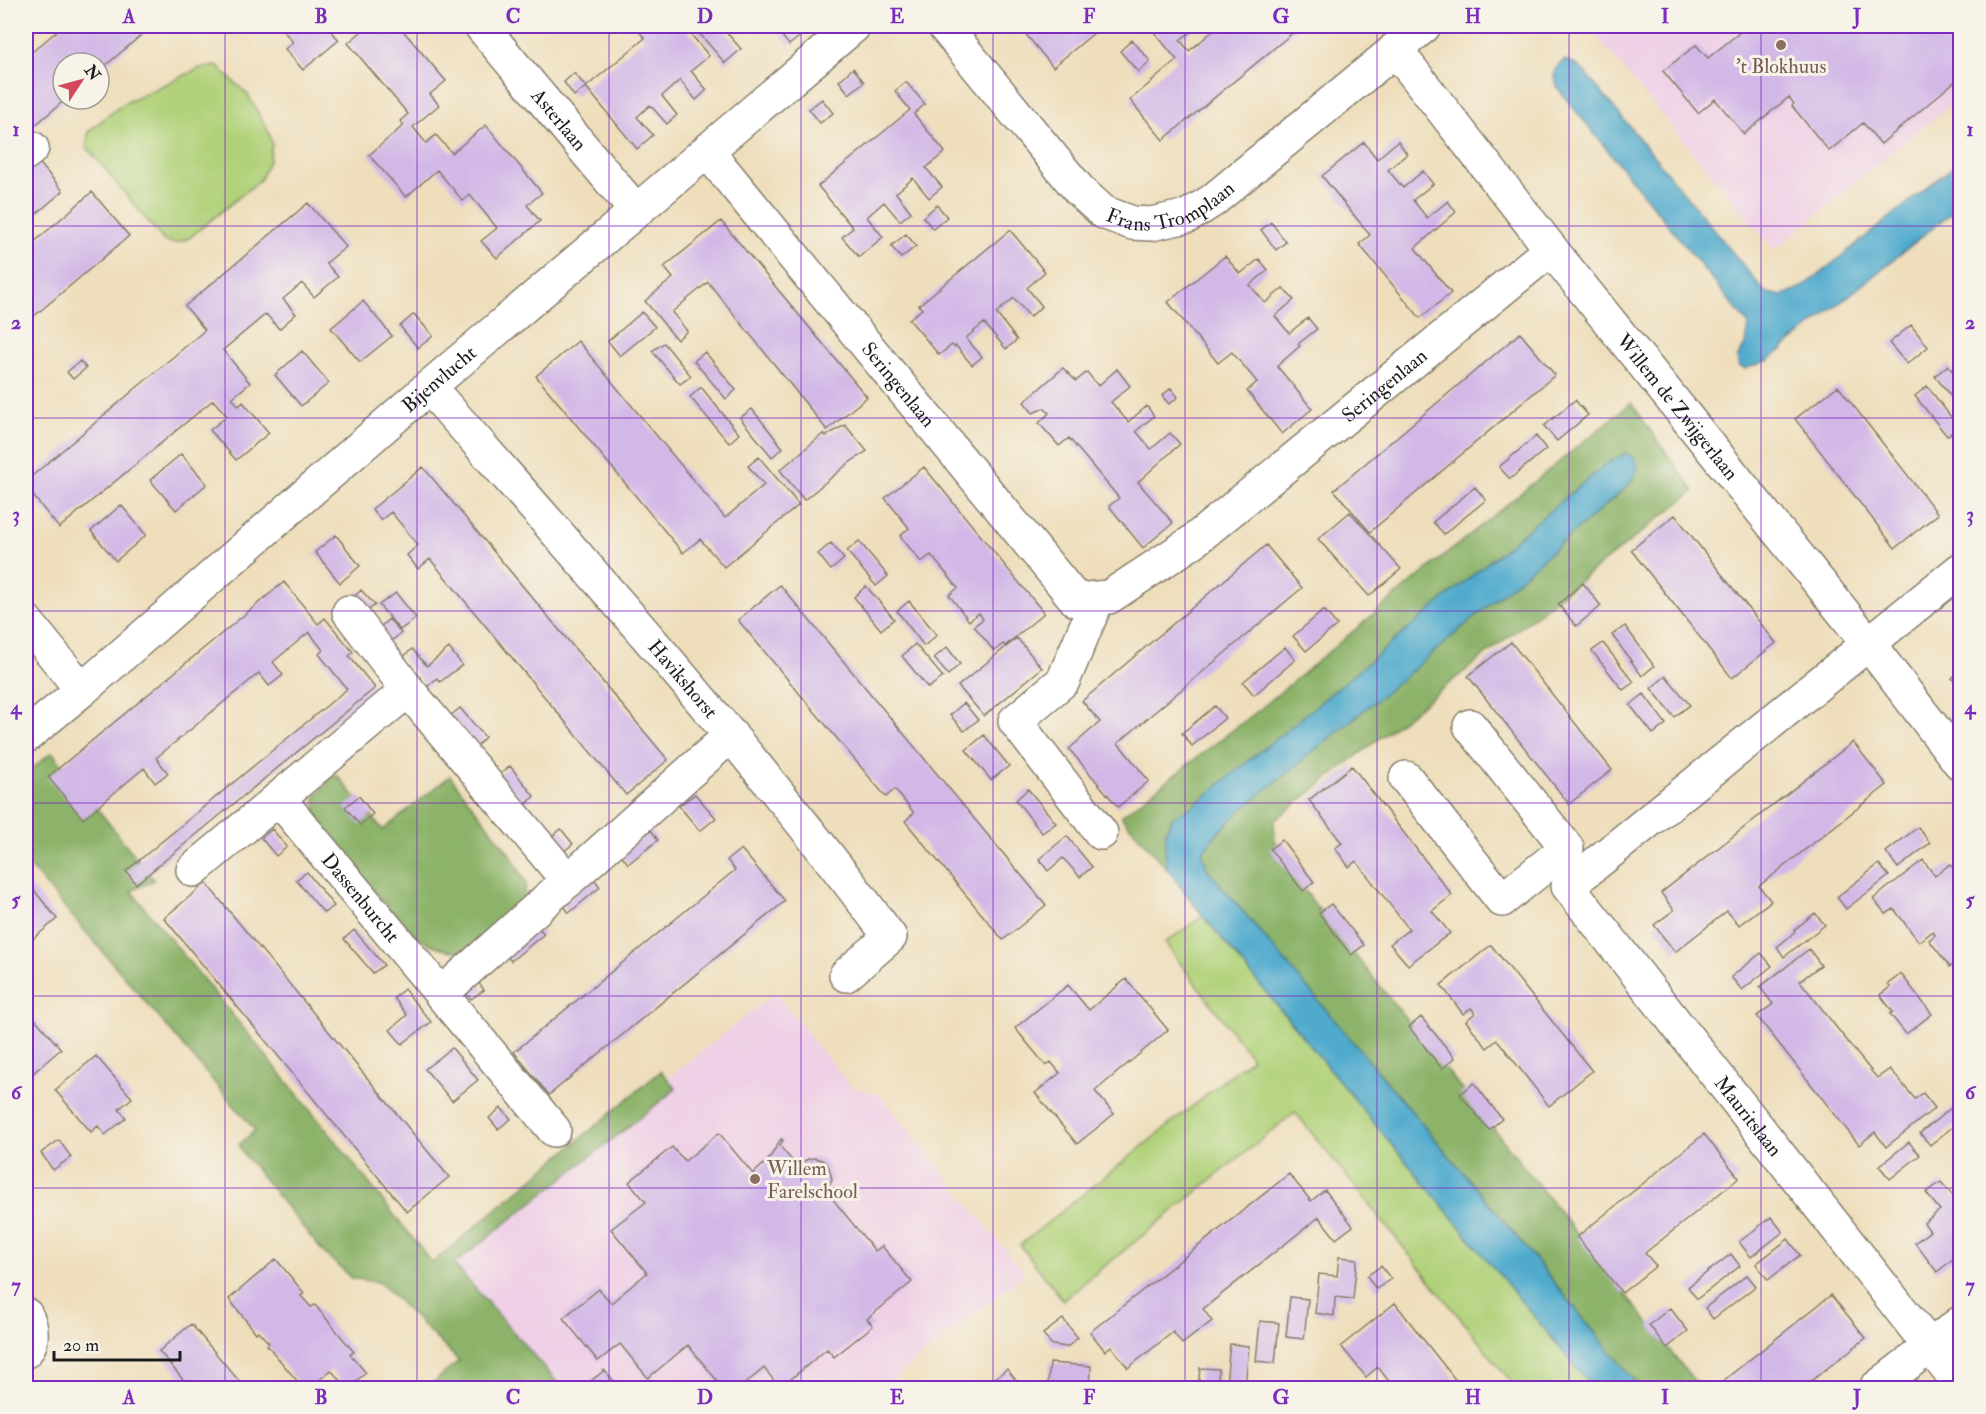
<svg xmlns="http://www.w3.org/2000/svg" width="1986" height="1414" font-family="'IM FELL Double Pica',serif">
	<style>
		.built { fill: #efd0e6 }
		.green { fill: #b0d179; stroke: #66764a; stroke-width: 1.5 }
		.forest { fill: #8cb369; stroke: #546842; stroke-width: 1.5 }
		.water { fill: #50aacd; stroke: #366374; stroke-width: 1.5 }
		.building { fill: #d2b8e7 }
		.lines { fill: none; stroke-linecap: round; stroke-linejoin: round }
		.minor-casing { stroke: #857d6c; stroke-width: 36 }
		.minor { stroke: #fff; stroke-width: 33 }
		.grid { fill: none; stroke: #7b2cbf; stroke-width: 1.5; stroke-opacity: 0.55 }
		.education-dot { fill: #8d6e63; stroke: #f7f3e8; stroke-width: 2 }
		.labels { text-anchor: middle; dominant-baseline: central; stroke-width: 6; stroke-linejoin: round; paint-order: stroke }
		.education-label { font-size: 20px; fill: #785e54; stroke: #f7f3e8 }
		.street-label { font-size: 20px; fill: #1c1c1c; stroke: #f7f3e8 }
		.neatline { fill: none; stroke: #7b2cbf; stroke-width: 2 }
		.grid-label { font-size: 20px; text-anchor: middle; font-weight: bold; fill: #7b2cbf }
	</style>
	<rect width="100%" height="100%" fill="#f7f3e8"/>
	<filter id="ink" filterUnits="userSpaceOnUse"><feTurbulence type="fractalNoise" baseFrequency=".0167" numOctaves="2"/><feDisplacementMap in="SourceGraphic" scale="12" xChannelSelector="R" yChannelSelector="G"/><feConvolveMatrix kernelMatrix="1 2 1 2 8 2 1 2 1" color-interpolation-filters="sRGB"/></filter>
	<filter id="wash" filterUnits="userSpaceOnUse"><feTurbulence type="fractalNoise" baseFrequency=".008" numOctaves="4" result="noise"/><feDisplacementMap in="SourceGraphic" scale="24" xChannelSelector="R" yChannelSelector="G"/><feGaussianBlur stdDeviation="1.35" result="paint"/><feColorMatrix in="noise" values="0 0 0 0 0 0 0 0 0 0 0 0 0 0 0 0 0 1.4 0 .05"/><feComposite in="paint" operator="in"/></filter>
	<g filter="url(#wash)">
		<rect width="100%" height="100%" fill="#eedebc"/>
		<path class="built" d="M1588,26H1960V97L1774,250Z
			M775,993L851,1087L879,1094L1025,1274L882,1388H562L454,1264L676,1089L668,1078Z"/>
		<path class="green" d="M217,66L248,95L268,131L272,144L269,161L260,180L189,238L177,243L165,242L86,146L89,131L123,104L200,68Z
			M1203,916L1593,1388H1516L1295,1112L1063,1300L1020,1245L1252,1058L1165,943Z"/>
		<path class="forest" d="M1631,403L1694,491L1274,821L1275,850L1316,906L1700,1388H1640L1494,1209L1207,870L1202,853L1212,839L1240,811L1401,680L1630,484L1638,467L1606,464L1310,711L1193,806L1173,817L1166,831L1167,869L1121,816L1259,710L1406,587Z
			M52,752L154,880L131,891L334,1139L432,1263L661,1071L676,1089L454,1264L562,1388H427L459,1361L380,1283L352,1278L323,1252L243,1153L239,1145L255,1130L26,862V774Z
			M335,773L383,830L450,776L512,857L526,883L524,903L472,950L449,951L420,940L389,909L338,847L317,819L315,798Z"/>
		<path class="water" d="M1565,60L1575,64L1584,71L1765,292L1781,296L1803,287L1960,161V206L1769,360L1745,369L1740,367L1737,358L1746,343L1749,325L1559,90C1552,76 1551,69 1565,60Z
			M1626,453L1634,458L1638,467L1630,484L1401,680L1240,811L1212,839L1202,853L1208,870L1494,1209L1640,1388H1593L1203,916L1167,869L1165,853L1166,831L1173,817L1193,806L1310,711L1606,464Z"/>
		<g id="blocks">
			<path class="building" d="M63,26H152L99,71V63H63V99H66L33,127L26,117V57Z
				M286,26H327L339,40L303,70L285,49L293,42L282,29Z
				M368,26H399L446,81L430,94L439,105L413,127L426,143L436,135L452,153L486,125L542,193L527,205L540,221L497,258L481,241L497,228L470,195L463,201L437,170L406,197L369,155L404,125L400,121L408,114L348,43Z
				M634,26H684L709,56L691,71L707,90L696,100L680,80L662,96L677,115L667,124L650,105L637,117L653,135L637,149L586,87L645,38Z
				M693,26H721L741,49L725,63Z
				M774,26H802L807,31L789,45Z
				M1019,26H1088L1094,33L1053,67Z
				M1152,26H1189L1193,30L1180,40L1189,51L1219,26H1301L1163,140L1130,100L1177,60L1150,27Z
				M1741,26H1960V77L1881,144L1863,123L1829,151L1792,106L1794,104L1789,97L1744,134L1715,99L1698,113L1663,71L1696,45L1708,58L1744,29Z
				M1132,40L1150,61L1138,72L1120,51Z
				M853,68L864,82L849,94L839,81Z
				M574,73L586,87L574,96L564,82Z
				M906,82L925,104L914,114L945,152L926,168L942,187L929,198L913,178L896,193L911,212L900,221L884,202L867,217L883,237L859,257L842,237L853,228L818,186L910,110L895,91Z
				M822,99L833,113L820,123L809,109Z
				M1398,141L1407,154L1388,170L1403,188L1423,171L1433,184L1413,200L1427,218L1448,201L1456,212L1415,248L1451,293L1420,318L1359,244L1370,235L1322,176L1364,142L1377,159Z
				M37,160L63,191L35,215L26,205V170Z
				M92,192L129,236L26,323V249Z
				M308,203L346,247L326,263L338,277L314,297L302,283L283,299L296,314L279,329L266,314L223,350L250,383L232,398L239,406L243,402L269,433L236,460L210,430L227,416L213,400L59,528L26,487V481L205,330L185,306Z
				M937,205L947,217L933,229L923,217Z
				M721,221L867,397L827,430L708,282L672,312L687,331L677,340L645,301L673,278L664,267Z
				M1271,222L1286,242L1276,250L1261,230Z
				M1010,230L1045,272L1027,288L1042,306L1030,317L1014,298L996,313L1017,340L1006,349L984,323L966,338L982,357L972,365L956,346L954,347L952,345L939,355L909,319L922,309L919,305Z
				M906,234L916,246L901,258L891,246Z
				M1225,256L1240,274L1259,259L1268,270L1250,285L1265,303L1283,288L1294,300L1275,316L1289,333L1308,318L1317,329L1298,344L1300,346L1277,366L1312,409L1282,434L1247,391L1257,382L1232,352L1218,363L1168,302Z
				M363,301L392,336L360,362L331,328Z
				M642,312L655,327L620,356L608,341Z
				M414,314L433,336L418,348L400,326Z
				M1911,325L1928,347L1907,364L1889,343Z
				M1520,333L1555,375L1370,532L1334,490Z
				M578,341L725,518L764,485L748,466L759,457L799,505L724,567L700,539L683,553L536,376Z
				M664,343L691,376L680,384L652,351Z
				M302,351L329,383L301,406L275,375Z
				M705,352L736,390L726,399L694,361Z
				M80,361L86,368L73,379L67,372Z
				M1948,365L1960,381V408L1935,376Z
				M1063,368L1076,381L1087,372L1098,386L1117,369L1130,386L1111,402L1128,422L1147,406L1154,416L1136,431L1151,449L1170,433L1180,444L1138,482L1173,523L1143,548L1109,506L1119,498L1069,438L1059,446L1039,423L1049,413L1044,408L1033,413L1024,402Z
				M1838,386L1938,514L1895,548L1795,419Z
				M1927,386L1959,427L1947,436L1915,396Z
				M701,387L739,434L729,443L690,397Z
				M1171,388L1178,397L1169,404L1162,396Z
				M1575,400L1588,415L1557,441L1544,426Z
				M752,409L783,448L772,457L740,418Z
				M845,425L867,451L849,463L804,500L780,470L824,433L826,436Z
				M1536,436L1546,449L1510,479L1499,467Z
				M181,454L207,484L176,510L150,480Z
				M423,467L668,760L626,795L430,559L418,569L407,555L418,545L391,512L381,520L372,509Z
				M924,467L1044,613L1005,646L1003,644L994,651L974,626L983,619L979,613L969,621L949,595L958,588L931,555L921,562L900,536L909,528L885,498Z
				M1475,487L1486,500L1444,534L1433,522Z
				M121,505L146,535L116,561L91,531Z
				M1350,512L1401,569L1369,596L1318,539Z
				M1675,515L1776,643L1732,678L1631,550Z
				M336,535L360,566L340,583L315,552Z
				M859,541L888,576L876,586L847,551Z
				M831,543L844,559L831,570L818,554Z
				M1266,545L1302,588L1118,743L1149,781L1118,807L1069,749L1100,722L1082,701Z
				M284,582L318,624L325,618L353,652L349,656L375,688L136,884L126,871L347,689L319,654L323,650L309,632L273,662L283,675L269,686L259,673L156,758L168,773L155,783L144,768L83,819L48,777Z
				M1583,583L1601,606L1576,626L1558,604Z
				M780,585L1046,905L1003,940L905,821L914,813L895,789L886,797L738,620Z
				M866,586L894,619L881,630L854,597Z
				M361,590L375,605L365,613L353,598Z
				M396,593L416,618L400,630L379,605Z
				M909,601L937,635L924,646L897,611Z
				M1324,610L1337,625L1306,651L1293,636Z
				M389,619L401,633L389,643L379,628Z
				M1625,626L1654,666L1642,676L1612,635Z
				M1017,638L1042,668L984,716L958,686Z
				M1511,642L1612,770L1569,804L1468,676Z
				M1603,643L1634,682L1623,690L1592,651Z
				M915,644L943,677L928,688L902,656Z
				M947,647L960,664L948,675L934,658Z
				M1285,647L1295,660L1254,695L1243,682Z
				M449,648L462,665L440,682L437,678L427,687L402,658L412,649L427,666Z
				M1960,671V688L1952,678Z
				M1666,676L1690,705L1674,717L1651,688Z
				M1644,694L1666,724L1653,734L1630,705Z
				M964,703L978,720L964,731L950,715Z
				M1215,706L1225,718L1192,746L1182,733Z
				M460,708L485,737L476,747L450,716Z
				M984,735L1009,766L991,780L966,750Z
				M1853,742L1887,785L1759,886L1771,901L1739,925L1727,911L1675,952L1654,925L1674,910L1661,893Z
				M510,766L534,796L525,806L499,775Z
				M1352,766L1452,895L1432,911L1450,933L1408,965L1390,944L1409,929L1356,861L1349,867L1335,848L1342,843L1309,800Z
				M1028,789L1056,823L1042,833L1016,800Z
				M695,794L716,818L700,831L679,806Z
				M359,796L373,814L360,825L345,807Z
				M1918,827L1930,843L1898,868L1886,852Z
				M272,829L287,847L276,856L261,838Z
				M561,829L573,844L563,852L551,837Z
				M651,830L658,840L628,864L621,854Z
				M1067,836L1092,867L1080,877L1063,858L1048,871L1039,859Z
				M1282,840L1314,882L1303,891L1270,849Z
				M741,849L785,901L549,1095L514,1052L735,870L727,860Z
				M1923,860L1935,876L1950,864L1960,877V967L1956,962L1950,967L1929,940L1935,935L1933,931L1919,942L1894,909L1886,914L1873,899Z
				M1879,864L1889,876L1846,909L1837,897Z
				M307,872L334,906L324,913L296,880Z
				M593,877L600,887L569,913L562,903Z
				M26,880L57,919L29,942L26,938Z
				M206,883L449,1177L407,1212L164,918Z
				M1331,904L1364,945L1351,955L1319,913Z
				M1815,913L1825,925L1784,957L1777,947L1795,932L1794,930Z
				M536,924L544,934L511,961L503,951Z
				M354,930L384,965L373,973L344,939Z
				M1491,945L1592,1071L1549,1106L1499,1042L1497,1040L1487,1048L1466,1021L1475,1013L1471,1008L1463,1014L1441,985Z
				M1809,949L1821,965L1800,981L1851,1046L1877,1078L1890,1069L1915,1099L1923,1093L1935,1108L1886,1147L1875,1132L1859,1145L1757,1016L1773,1004L1760,987Z
				M1761,953L1772,966L1742,990L1731,977Z
				M1901,974L1932,1014L1906,1034L1890,1014L1893,1012L1880,995L1890,987L1888,984Z
				M473,975L484,990L471,999L460,987Z
				M1126,979L1168,1030L1095,1091L1114,1114L1077,1144L1035,1093L1060,1073L1051,1062L1046,1066L1015,1028L1068,985L1089,1010Z
				M404,989L431,1022L402,1044L390,1030L407,1015L394,998Z
				M30,1013L61,1049L26,1079V1016Z
				M1421,1017L1455,1058L1442,1069L1409,1027Z
				M452,1048L478,1080L452,1101L425,1069Z
				M96,1056L132,1098L119,1109L126,1118L105,1135L98,1126L91,1132L55,1090Z
				M1474,1083L1502,1119L1489,1130L1460,1094Z
				M1960,1101V1121L1930,1145L1920,1133Z
				M501,1108L511,1119L498,1129L489,1118Z
				M719,1133L753,1174L769,1159L781,1139L783,1140L780,1146L796,1166L808,1159L815,1158L822,1160L828,1165L832,1179L826,1191L875,1251L882,1246L912,1282L867,1319L873,1326L834,1357L827,1349L780,1388L764,1368L740,1388H723L688,1345L648,1378L620,1344L598,1361L563,1318L599,1289L611,1303L647,1273L611,1229L646,1202L629,1182L672,1147L685,1161Z
				M1704,1134L1739,1178L1645,1253L1656,1266L1622,1293L1577,1237Z
				M59,1140L71,1157L53,1170L41,1153Z
				M1909,1142L1920,1155L1890,1179L1879,1166Z
				M1289,1174L1311,1201L1325,1190L1353,1226L1336,1239L1319,1217L1203,1309L1212,1321L1182,1344L1173,1332L1128,1368L1111,1346L1105,1351L1090,1332Z
				M1941,1182L1955,1198L1960,1194V1262L1957,1265L1953,1259L1937,1272L1915,1243L1930,1231L1924,1223L1940,1210L1926,1193Z
				M1771,1217L1783,1232L1751,1257L1739,1242Z
				M1788,1239L1800,1255L1768,1280L1756,1264Z
				M1731,1254L1740,1266L1697,1299L1688,1287Z
				M1339,1257L1357,1259L1353,1299L1335,1297L1334,1316L1315,1313L1319,1274L1337,1276Z
				M276,1259L304,1293L301,1296L311,1307L315,1305L354,1352L350,1354L366,1373L347,1388L331,1370L310,1388H303L267,1345L269,1343L258,1331L256,1333L229,1299Z
				M1381,1266L1391,1279L1376,1289L1367,1276Z
				M1747,1275L1756,1286L1713,1319L1705,1308Z
				M1831,1295L1866,1338L1802,1388H1714Z
				M1290,1297L1308,1299L1304,1339L1286,1337Z
				M1395,1303L1419,1334L1462,1388H1394L1378,1367L1366,1377L1341,1346Z
				M1670,1308L1688,1331L1667,1348L1649,1325Z
				M1063,1319L1078,1338L1067,1347L1052,1345L1043,1334Z
				M1260,1321L1279,1323L1275,1363L1256,1361Z
				M191,1324L245,1388H190L159,1351Z
				M1230,1344L1249,1346L1245,1386L1226,1384Z
				M1050,1363L1091,1366L1090,1386L1106,1387V1388H1066L1067,1384L1048,1383Z
				M1200,1368L1219,1369L1217,1388H1198Z
				M1007,1369L1022,1388H982Z
				M604,1370L620,1388H582L601,1373Z"/>
		</g>
	</g>
	<g filter="url(#ink)">
		<use href="#blocks" fill-opacity="0" stroke="#857d6c" stroke-width="1.5"/>
		<g class="lines">
			<defs>
				<g id="minor">
					<path id="s1" d="M481,26L636,211"/>
					<path id="s2" d="M944,26L1080,191L1103,212L1132,223L1151,224L1188,216L1212,201L1424,26"/>
					<path id="s3" d="M1395,49L1551,249L1868,643L1960,763"/>
					<path id="s4" d="M707,151L1076,600L1109,597L1191,543L1551,249"/>
					<path d="M26,153L32,148"/>
					<path id="s5" d="M429,387C587,567 747,745 890,937L846,975"/>
					<path id="s6" d="M1960,570L1568,886L1960,1385"/>
					<path d="M1098,598L1063,681L1015,721L1101,833"/>
					<path d="M349,612L408,690L568,881"/>
					<path d="M26,621L82,690"/>
					<path id="s7" d="M26,736L82,690L429,387L854,26"/>
					<path d="M1406,778L1502,900L1567,848L1470,726"/>
					<path id="s8" d="M279,799L554,1130"/>
					<path d="M193,870L408,690"/>
					<path d="M441,994L731,735"/>
					<path d="M26,1315C32,1326 34,1341 26,1351"/>
					<path d="M1876,1388L1960,1323"/>
				</g>
			</defs>
			<use href="#minor" class="minor-casing"/>
			<use href="#minor" class="minor"/>
		</g>
	</g>
	<path class="grid" d="M225,26V1388M417,26V1388M609,26V1388M801,26V1388M993,26V1388M1185,26V1388M1377,26V1388M1569,26V1388M1761,26V1388M26,226H1960M26,418H1960M26,611H1960M26,803H1960M26,996H1960M26,1188H1960"/>
	<g class="education-dot">
		<circle cx="1781" cy="45" r="6"/>
		<circle cx="755" cy="1179" r="6"/>
	</g>
	<g class="labels">
		<g class="education-label">
			<text x="1781" y="66">'t Blokhuus</text>
			<text x="767" y="1168" text-anchor="start">Willem<tspan x="767" dy="23">Farelschool</tspan></text>
		</g>
		<g class="street-label">
			<text stroke="none"><textPath href="#s1" startOffset="122">Asterlaan</textPath></text>
			<text stroke="none"><textPath href="#s2" startOffset="318">Frans Tromplaan</textPath></text>
			<text stroke="none"><textPath href="#s7" startOffset="546">Bijenvlucht</textPath></text>
			<text stroke="none"><textPath href="#s4" startOffset="302">Seringenlaan</textPath></text>
			<text stroke="none"><textPath href="#s4" startOffset="962">Seringenlaan</textPath></text>
			<text stroke="none"><textPath href="#s3" startOffset="456">Willem de Zwijgerlaan</textPath></text>
			<text stroke="none"><textPath href="#s5" startOffset="387">Havikshorst</textPath></text>
			<text stroke="none"><textPath href="#s8" startOffset="128">Dassenburcht</textPath></text>
			<text stroke="none"><textPath href="#s6" startOffset="796">Mauritslaan</textPath></text>
		</g>
	</g>
	<rect width="1986" height="1414" fill="none" stroke="#f7f3e8" stroke-width="66"/>
	<g transform="translate(81 81) rotate(54)"><circle r="28" fill="#f7f3e8" stroke="#9f9d96" stroke-width="1.5"/>
	<path d="M0-4.5L10 22L0 15L-10 22Z" fill="#d1495b"/>
	<text y="-9" font-size="16" font-weight="bold" text-anchor="middle" fill="#1c1c1c">N</text>
	</g>
	<path d="M54 1351v9h126v-9" fill="none" stroke="#1c1c1c" stroke-width="3"/>
	<text x="63" y="1351" font-size="18" fill="#1c1c1c" stroke="#f7f3e8" stroke-width="4.5" paint-order="stroke">20 m</text>
	<rect x="33" y="33" width="1920" height="1348" class="neatline"/>
	<g class="grid-label">
		<text x="129" y="23">A</text>
		<text x="321" y="23">B</text>
		<text x="513" y="23">C</text>
		<text x="705" y="23">D</text>
		<text x="897" y="23">E</text>
		<text x="1089" y="23">F</text>
		<text x="1281" y="23">G</text>
		<text x="1473" y="23">H</text>
		<text x="1665" y="23">I</text>
		<text x="1857" y="23">J</text>
		<text x="16" y="136">1</text>
		<text x="1970" y="136">1</text>
		<text x="16" y="329">2</text>
		<text x="1970" y="329">2</text>
		<text x="16" y="521">3</text>
		<text x="1970" y="521">3</text>
		<text x="16" y="714">4</text>
		<text x="1970" y="714">4</text>
		<text x="16" y="906">5</text>
		<text x="1970" y="906">5</text>
		<text x="16" y="1099">6</text>
		<text x="1970" y="1099">6</text>
		<text x="16" y="1292">7</text>
		<text x="1970" y="1292">7</text>
		<text x="129" y="1404">A</text>
		<text x="321" y="1404">B</text>
		<text x="513" y="1404">C</text>
		<text x="705" y="1404">D</text>
		<text x="897" y="1404">E</text>
		<text x="1089" y="1404">F</text>
		<text x="1281" y="1404">G</text>
		<text x="1473" y="1404">H</text>
		<text x="1665" y="1404">I</text>
		<text x="1857" y="1404">J</text>
	</g>
</svg>
